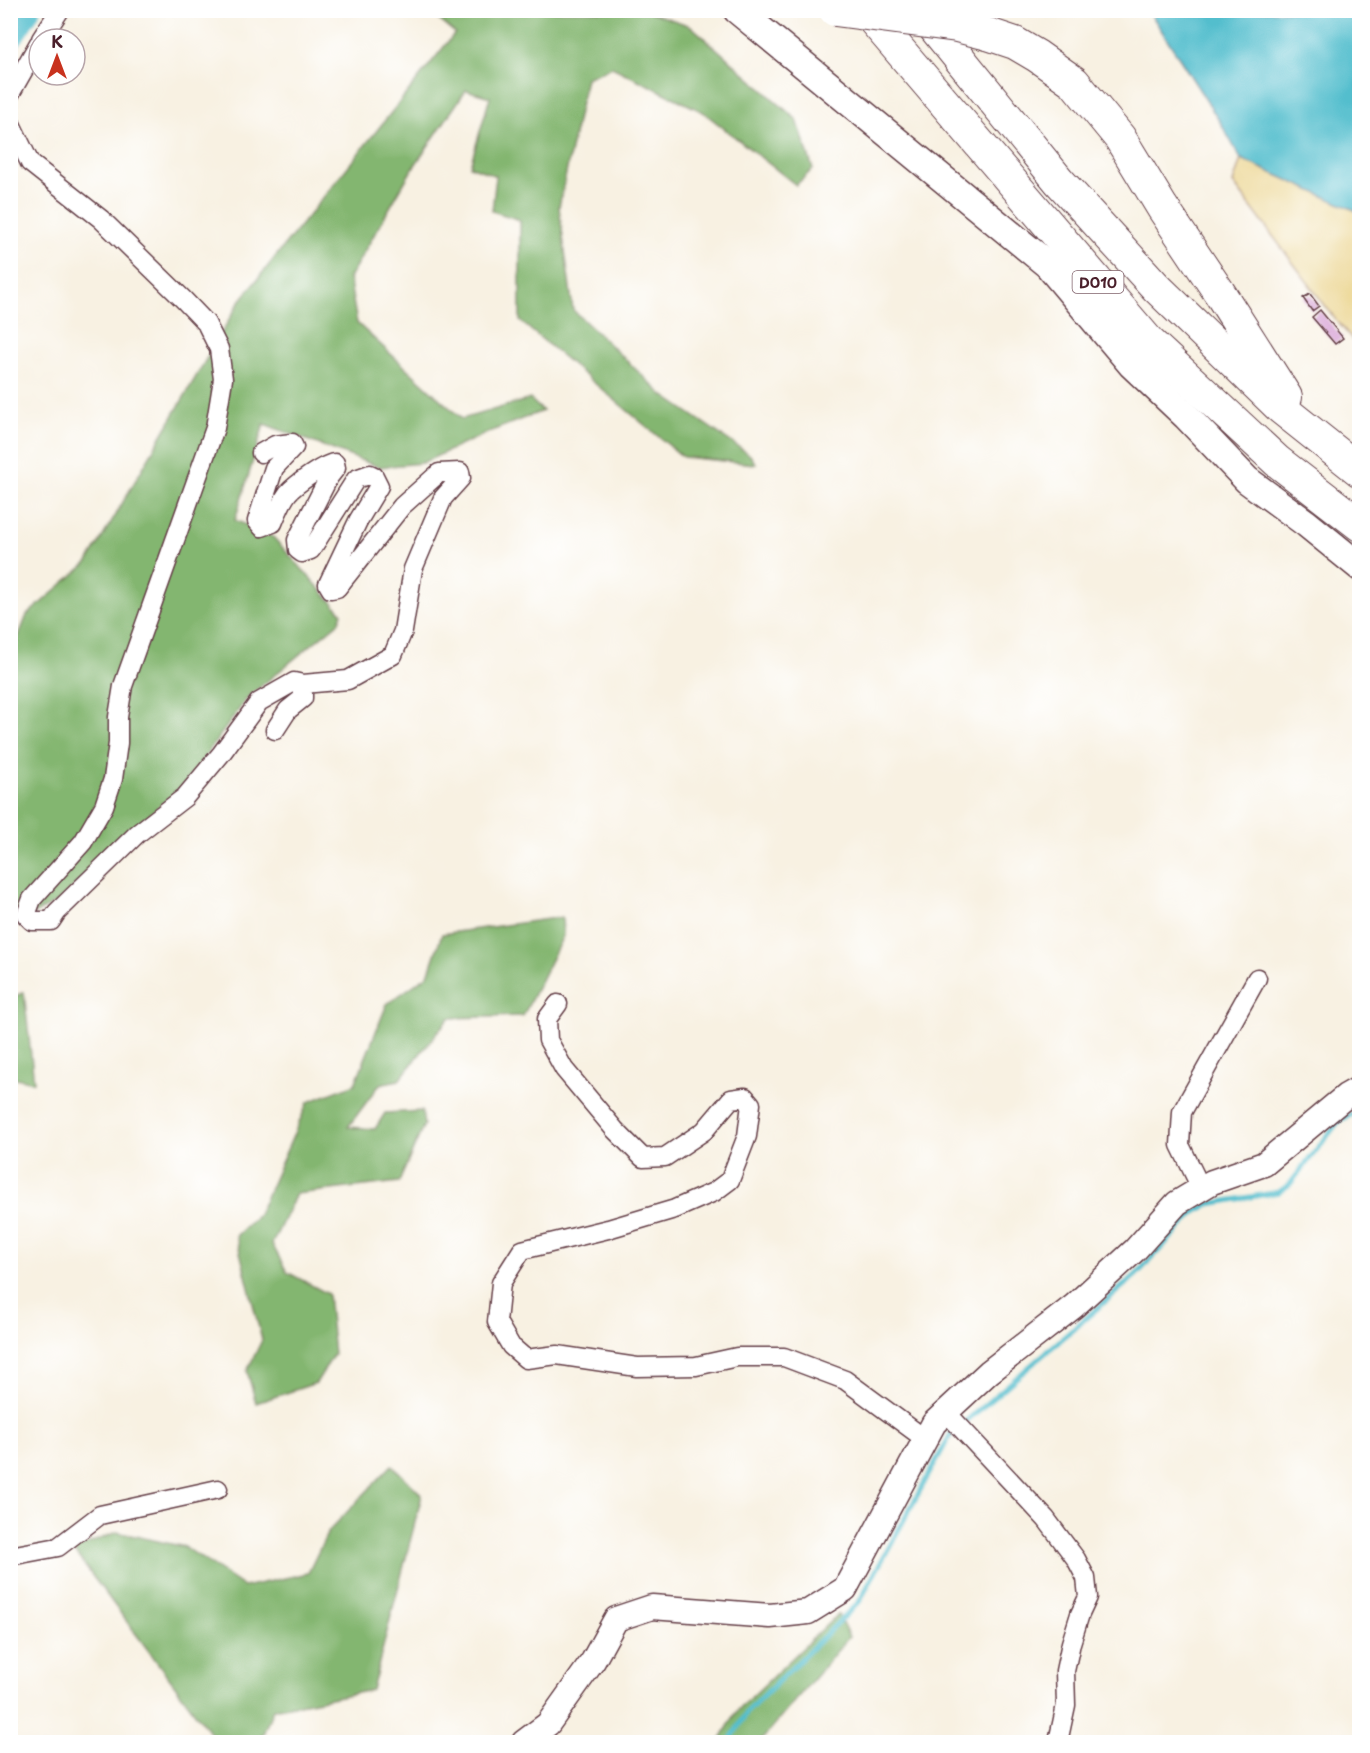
<svg xmlns="http://www.w3.org/2000/svg" width="1370" height="1753" font-family="'Playpen Sans',sans-serif">
	<style>
		.forest { fill: #83b670; stroke: #666a4e; stroke-width: 1.5 }
		.sand { fill: #eeda9e; stroke: #9c7c64; stroke-width: 1.5 }
		.water { fill: #52becd; stroke: #4e6e7c; stroke-width: 1.5 }
		.lines { fill: none; stroke-linecap: round; stroke-linejoin: round }
		.stream { stroke: #52becd; stroke-width: 5 }
		.river { stroke: #52becd; stroke-width: 30 }
		.building { fill: #d59dd3 }
		.minor-casing { stroke: #643e46; stroke-width: 21 }
		.tertiary-casing { stroke: #643e46; stroke-width: 27 }
		.secondary-casing { stroke: #643e46; stroke-width: 30 }
		.trunk-casing { stroke: #643e46; stroke-width: 34 }
		.minor { stroke: #fff; stroke-width: 18 }
		.tertiary { stroke: #fff; stroke-width: 24 }
		.secondary { stroke: #fff; stroke-width: 27 }
		.trunk { stroke: #fff; stroke-width: 32 }
		.trunk-bridge-casing { stroke: #643e46; stroke-width: 34; stroke-linecap: butt }
		.trunk-bridge { stroke: #fff; stroke-width: 32 }
		.labels { text-anchor: middle; dominant-baseline: central; stroke-width: 4.5; stroke-linejoin: round; paint-order: stroke }
		.shield { fill: #fff; stroke: #80626b; stroke-width: 1.5 }
		.shield-label { font-size: 14px; font-weight: bold; fill: #4a1f2b }
	</style>
	<rect width="100%" height="100%" fill="#fff"/>
	<filter id="ink" filterUnits="userSpaceOnUse"><feTurbulence type="fractalNoise" baseFrequency=".0167" numOctaves="2"/><feDisplacementMap in="SourceGraphic" scale="12" xChannelSelector="R" yChannelSelector="G"/><feConvolveMatrix kernelMatrix="1 2 1 2 8 2 1 2 1" color-interpolation-filters="sRGB"/></filter>
	<filter id="wash" filterUnits="userSpaceOnUse"><feTurbulence type="fractalNoise" baseFrequency=".008" numOctaves="4" result="noise"/><feDisplacementMap in="SourceGraphic" scale="24" xChannelSelector="R" yChannelSelector="G"/><feGaussianBlur stdDeviation="1.35" result="paint"/><feColorMatrix in="noise" values="0 0 0 0 0 0 0 0 0 0 0 0 0 0 0 0 0 1.4 0 .05"/><feComposite in="paint" operator="in"/></filter>
	<g filter="url(#wash)">
		<rect width="100%" height="100%" fill="#f8f1e2"/>
		<path class="forest" d="M428,11H647L691,26L797,120L813,169L796,185L703,112L612,67L586,78L559,207L573,310L663,395L750,455L756,464L683,457L520,321V220L492,211L496,176L470,166L490,97L466,90L411,171L349,278L357,323L462,419L530,399L543,411L494,430L422,463L379,467L264,424L235,520L273,537L342,613L339,622L248,697L184,785L144,819L57,902L11,926L10,658L27,615L88,562L240,301L455,33Z
			M562,917L563,936L523,1016L449,1018L399,1080L380,1084L348,1127L375,1129L385,1113L422,1111L424,1125L399,1182L296,1194L272,1244L287,1272L328,1294L334,1354L316,1383L256,1403L247,1371L262,1340L236,1236L258,1215L308,1102L355,1084L387,1004L428,975L442,934Z
			M24,992L34,1082L11,1077V998Z
			M392,1465L422,1495L372,1690L273,1709L260,1742H217L73,1550L117,1532L185,1547L244,1587L308,1573L328,1532Z
			M838,1614L849,1637L760,1742H719L737,1711Z"/>
		<path class="sand" d="M1241,159L1359,212V347L1336,320L1233,183Z"/>
		<path class="water" d="M1149,11H1359V212L1241,159L1220,122Z"/>
		<g class="lines">
			<path class="stream" d="M729,1742L747,1712L859,1602L951,1434L1136,1275L1194,1213L1209,1204L1279,1192L1290,1184L1339,1121L1360,1110"/>
			<path class="river" d="M10,33L25,10"/>
		</g>
		<g id="blocks">
			<path class="building" d="M1310,294L1319,306L1312,311L1303,298Z
				M1320,310L1343,338L1335,344L1312,317Z"/>
		</g>
	</g>
	<g filter="url(#ink)">
		<use href="#blocks" fill-opacity="0" stroke="#643e46" stroke-width="1.5"/>
		<g class="lines">
			<defs>
				<path id="minor" d="M41,39L60,10
					M10,94L39,43
					M10,122L30,163L101,219L183,299L206,323L219,349L223,379L215,428L123,686L118,717V743L113,779L104,806L83,842L32,899L26,915L32,921H51L57,912L137,834L185,797L221,754L259,702L294,682L303,684V698L288,710L275,730
					M261,453L275,445L292,443L294,447L274,468L257,521L262,527L273,523C277,513 282,501 288,493C295,485 325,463 335,463L336,468L329,477L297,540L298,550L302,553L311,550L356,479L370,474L374,476L379,486L358,521L328,584L331,589L337,588L402,506L439,473L460,472L461,478L443,498L413,569L403,631L393,655L348,680L303,684
					M558,1004L547,1019L548,1040L564,1069L615,1130L643,1158L665,1157L704,1131L731,1099L745,1097L751,1104L747,1136L730,1180L714,1192L675,1209L608,1229L522,1250L501,1283L497,1322L511,1346L526,1359L557,1355L637,1367L696,1366L737,1357H784L845,1380L925,1439
					M1201,1188L1180,1145L1182,1112L1257,978
					M946,1412L1046,1519L1076,1559L1086,1578L1088,1597L1080,1614L1071,1643L1065,1671L1066,1705L1058,1742
					M10,1556L58,1547L100,1515L218,1489"/>
				<path id="tertiary" d="M524,1742L548,1724L593,1661L616,1619L652,1607L770,1616L808,1612L845,1589L934,1423L989,1372L1074,1306L1135,1250L1177,1203L1212,1182L1264,1164L1346,1096L1360,1088"/>
				<path id="secondary" d="M737,10L1048,265L1132,365L1186,416L1247,480L1307,524L1360,567"/>
				<path id="trunk" d="M865,10L1149,342L1277,461L1360,525
					M920,10L1059,181L1156,287L1282,409L1360,471
					M988,34L1015,43L1037,56L1074,82L1120,138L1162,207L1219,292L1286,397"/>
			</defs>
			<use href="#minor" class="minor-casing"/>
			<use href="#tertiary" class="tertiary-casing"/>
			<use href="#secondary" class="secondary-casing"/>
			<use href="#trunk" class="trunk-casing"/>
			<use href="#minor" class="minor"/>
			<use href="#tertiary" class="tertiary"/>
			<use href="#secondary" class="secondary"/>
			<use href="#trunk" class="trunk"/>
			<defs>
				<path id="trunk-bridge" d="M835,10L957,26L988,34"/>
			</defs>
			<use href="#trunk-bridge" class="trunk-bridge-casing"/>
			<use href="#trunk-bridge" class="trunk-bridge"/>
		</g>
	</g>
	<g class="labels">
		<rect class="shield" x="1072.5" y="271" width="51" height="22" rx="4.5"/>
		<g class="shield-label">
			<text x="1098" y="282">D010</text>
		</g>
	</g>
	<rect width="1370" height="1753" fill="none" stroke="#fff" stroke-width="36"/>
	<g transform="translate(57 57)"><circle r="28" fill="#ffffff" stroke="#b7a5aa" stroke-width="1.5"/>
	<path d="M0-4.5L10 22L0 15L-10 22Z" fill="#c8321e"/>
	<text y="-9" font-size="16" font-weight="bold" text-anchor="middle" fill="#4a1f2b">K</text>
	</g>
</svg>
